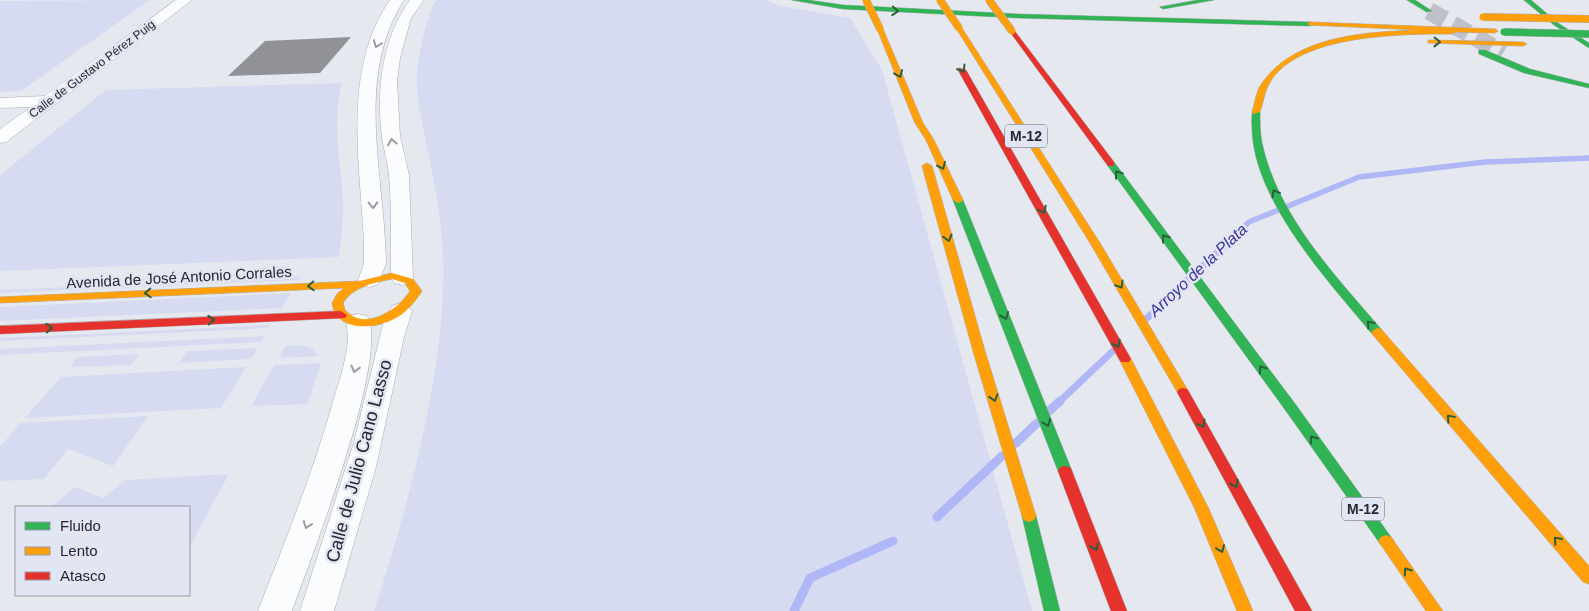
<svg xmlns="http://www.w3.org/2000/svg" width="1589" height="611" font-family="Arial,sans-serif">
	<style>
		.green { fill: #d7dbf2 }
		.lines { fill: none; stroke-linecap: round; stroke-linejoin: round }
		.stream-far2 { stroke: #b0b7f7; stroke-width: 5.5 }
		.stream-far1 { stroke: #b0b7f7; stroke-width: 7 }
		.stream { stroke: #b0b7f7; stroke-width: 9 }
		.building { fill: #919297 }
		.secondary-tunnel { stroke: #c0c1c8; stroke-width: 18; stroke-dasharray: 18 9; stroke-linecap: butt }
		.street-casing { stroke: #abacb1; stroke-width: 1 }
		.fast-casing { stroke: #abacb1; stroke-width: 1 }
		.slow-casing { stroke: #abacb1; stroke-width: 1 }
		.jam-casing { stroke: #abacb1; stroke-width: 1 }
		.street { fill: #fbfcfd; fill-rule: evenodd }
		.fast { fill: #30b455; fill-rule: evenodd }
		.slow { fill: #ff9f0a; fill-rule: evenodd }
		.jam { fill: #e5322d; fill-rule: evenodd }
		.fast-bridge-casing { stroke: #abacb1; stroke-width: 8; stroke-linecap: butt }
		.slow-bridge-casing { stroke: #abacb1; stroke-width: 8; stroke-linecap: butt }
		.fast-bridge { stroke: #30b455; stroke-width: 7 }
		.slow-bridge { stroke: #ff9f0a; stroke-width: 7 }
		.oneway { stroke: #2a5f3c }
		.oneway2 { stroke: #9b9c9f }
		.labels { text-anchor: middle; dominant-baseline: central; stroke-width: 5; stroke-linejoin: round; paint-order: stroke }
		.far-street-label { font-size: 12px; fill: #26272c; stroke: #e2e5f3 }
		.shield { fill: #e2e5f3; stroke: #5e6068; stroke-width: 1 }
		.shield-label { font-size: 14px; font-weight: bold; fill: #26272c }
		.street-label { font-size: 15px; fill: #26272c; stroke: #e2e5f3 }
		.water-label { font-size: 16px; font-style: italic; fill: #383397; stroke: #e2e5f3 }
		.near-street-label { font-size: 18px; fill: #26272c; stroke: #e2e5f3 }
	</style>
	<rect width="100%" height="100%" fill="#e6e8ef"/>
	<path class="green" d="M150,0L21,91L0,92V1Z
		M438,0H765L781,6L850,18L882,70L1032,611H374C406,513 439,393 443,290C445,248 439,203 430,162C425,134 416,105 417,76C418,51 425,26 434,3Z
		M342,83C332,122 340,159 343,199C344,217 341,238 339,257L0,271V175L106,90Z
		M300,277L299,280L0,293V290Z
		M291,293L282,308L0,321V307Z
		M270,325L269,328L0,341V338Z
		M264,336L261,342L0,355V349Z
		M300,345L311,348L319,356L279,358L285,346Z
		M258,348L251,359L179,363L187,351Z
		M139,354L131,365L70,367L77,357Z
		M321,363L308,404L251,406L274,365Z
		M246,367L221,408L25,418L61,377Z
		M148,416L113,466L68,449L44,479L0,481V447L20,423Z
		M229,474L189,548V507H51L75,487L104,498L125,480Z"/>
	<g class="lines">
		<path class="stream-far2" d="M1234,236L1249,222L1359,177L1485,162L1589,158"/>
		<path class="stream-far1" d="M1146,319L1236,235
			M1059,402L1115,349"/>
		<path class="stream" d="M1048,412L1060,401
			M1016,443L1037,423
			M937,517L1002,456
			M794,611L810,578L893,541"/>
	</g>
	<path class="building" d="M351,37L320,73L228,76L265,41Z"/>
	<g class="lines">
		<path class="secondary-tunnel" d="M1429,11L1503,53"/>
		<defs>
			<path id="street" d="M176,0H192L6,142L0,143V129L31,107L0,108V98L45,96Z
				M390,0H404C354,77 385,178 386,264L377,285L369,287L361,285L358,280L364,264V242C360,162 342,70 390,0Z
				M410,0H424L411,18L400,58L397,81L400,136L409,175L413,278L410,283L402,285L394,283L391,278C390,244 392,209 389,175C388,163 384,150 382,138C376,91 382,38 410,0Z
				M400,303L408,306L412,311L404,337L376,467L334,611H300L354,442L383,324L392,306Z
				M358,314L367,316C391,354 309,563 292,611H258C285,541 314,471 334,398C340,379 347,358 348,338C348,330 345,324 349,316Z"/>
			<path id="fast" d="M792,0H808L843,5L1018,14L1310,22L1313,24L1310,26L1018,18L843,9Z
				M1198,0H1214L1163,9L1160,7Z
				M1407,0H1415L1432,11L1427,12Z
				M1524,0H1531L1558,23L1589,43V48L1554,25Z
				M1479,50H1485L1530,69L1589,84V88L1524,73L1479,54Z
				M1253,110L1260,112C1260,122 1260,133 1262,143C1278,216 1334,274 1381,329L1383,332L1381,335H1373C1328,281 1254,201 1252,129C1252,123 1251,116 1253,110Z
				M1111,161L1114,162L1296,405L1391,537L1394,541L1391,545L1386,547L1381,545L1286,411L1108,166V162Z
				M958,197L963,200L1072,471L1070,475L1065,476L1060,475L1058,471L953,200Z
				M1029,510L1034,512L1036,516L1060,611H1044L1022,516L1024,512Z"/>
			<path id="slow" d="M1310,22L1495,29L1498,31L1495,33L1455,32L1452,34C1402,34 1293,34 1268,86C1264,94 1263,104 1260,112L1253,114L1252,112C1255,103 1256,91 1262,83C1296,35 1366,32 1420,30L1308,25V23Z
				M959,26L962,28L1100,243L1189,392L1187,395H1179L1090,243L956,28Z
				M880,27L883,29L923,123L934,140L963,200L961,202L958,203L953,200L926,140L915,123L877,29Z
				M1430,40L1523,42L1527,44L1523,46L1428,43V41Z
				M927,163L932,166L985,351L1036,516L1034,520L1029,522L1024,520L1022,516L973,351L922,166Z
				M392,273L413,279L422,291C416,300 410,308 401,315C381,329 337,335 332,303L337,294L344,288L0,303V297L360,281ZM392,279L405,283L410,291C398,310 365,332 345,310L343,303C352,287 376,282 392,279Z
				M1377,328L1381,329L1589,566V584L1583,582L1373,335L1371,332Z
				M1125,355L1129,356L1131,359L1208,507L1253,611H1237L1194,507L1119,359L1121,356Z
				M1386,535L1391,537L1443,611H1426L1381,545L1378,541L1381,537Z"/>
			<path id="jam" d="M1010,30H1014L1114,162V166H1108L1010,32Z
				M959,68L966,70L1131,359L1129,362H1121L1119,359L958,70Z
				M341,311L347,315L345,318L0,334V326Z
				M1183,388L1187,389L1189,392L1312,611H1295L1177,392L1179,389Z
				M1065,466L1070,467L1072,471L1127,611H1111L1058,471L1060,467Z"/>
		</defs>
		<use href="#street" class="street-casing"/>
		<use href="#fast" class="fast-casing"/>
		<use href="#slow" class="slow-casing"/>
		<use href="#jam" class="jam-casing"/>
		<use href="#street" class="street"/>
		<use href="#fast" class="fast"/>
		<use href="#slow" class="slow"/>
		<use href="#jam" class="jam"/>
		<defs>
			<path id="fast-bridge" d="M1504,32L1589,34"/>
			<path id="slow-bridge" d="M866,0L880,29
				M940,0L959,28
				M989,0L1012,31
				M1483,17L1589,19"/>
		</defs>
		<use href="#fast-bridge" class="fast-bridge-casing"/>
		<use href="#slow-bridge" class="slow-bridge-casing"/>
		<use href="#fast-bridge" class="fast-bridge"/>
		<use href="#slow-bridge" class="slow-bridge"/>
	</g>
	<defs><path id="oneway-chevron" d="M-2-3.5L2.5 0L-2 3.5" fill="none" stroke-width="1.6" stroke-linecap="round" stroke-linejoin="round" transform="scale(1.25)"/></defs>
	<g class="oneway">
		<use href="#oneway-chevron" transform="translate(895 11) rotate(4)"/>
		<use href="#oneway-chevron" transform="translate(1437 42) rotate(1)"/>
		<use href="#oneway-chevron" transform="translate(962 69) rotate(59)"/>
		<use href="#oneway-chevron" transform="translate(899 74) rotate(67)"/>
		<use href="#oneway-chevron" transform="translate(942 166) rotate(65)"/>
		<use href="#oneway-chevron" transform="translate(1118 174) rotate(-127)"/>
		<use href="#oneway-chevron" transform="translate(1275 193) rotate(-119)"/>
		<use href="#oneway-chevron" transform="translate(1043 210) rotate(61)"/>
		<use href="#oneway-chevron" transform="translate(948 238) rotate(75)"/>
		<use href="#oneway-chevron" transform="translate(1165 238) rotate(-127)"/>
		<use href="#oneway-chevron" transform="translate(1120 285) rotate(59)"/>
		<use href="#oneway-chevron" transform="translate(311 286) rotate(177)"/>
		<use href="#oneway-chevron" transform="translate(148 293) rotate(177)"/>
		<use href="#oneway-chevron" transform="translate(1005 316) rotate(68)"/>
		<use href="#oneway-chevron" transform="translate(211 320) rotate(-3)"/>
		<use href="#oneway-chevron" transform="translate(1370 324) rotate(-130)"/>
		<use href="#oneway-chevron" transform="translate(49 328) rotate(-3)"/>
		<use href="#oneway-chevron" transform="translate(1117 344) rotate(61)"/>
		<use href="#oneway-chevron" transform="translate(1262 369) rotate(-127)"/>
		<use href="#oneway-chevron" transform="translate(994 398) rotate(73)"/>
		<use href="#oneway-chevron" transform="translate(1450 418) rotate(-131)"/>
		<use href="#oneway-chevron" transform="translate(1047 423) rotate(69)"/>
		<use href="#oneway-chevron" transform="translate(1202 424) rotate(59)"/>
		<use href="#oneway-chevron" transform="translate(1313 439) rotate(-125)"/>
		<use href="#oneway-chevron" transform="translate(1235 484) rotate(62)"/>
		<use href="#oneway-chevron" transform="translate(1557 540) rotate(-131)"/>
		<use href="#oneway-chevron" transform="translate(1095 547) rotate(69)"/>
		<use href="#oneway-chevron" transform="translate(1221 549) rotate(67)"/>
		<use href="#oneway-chevron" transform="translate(1407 571) rotate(-125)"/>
	</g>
	<g class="oneway2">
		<use href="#oneway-chevron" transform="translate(377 44) rotate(111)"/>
		<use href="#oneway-chevron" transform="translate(392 142) rotate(-101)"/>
		<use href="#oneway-chevron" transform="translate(373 205) rotate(88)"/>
		<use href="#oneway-chevron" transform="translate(355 369) rotate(104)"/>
		<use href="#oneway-chevron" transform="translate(307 525) rotate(110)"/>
	</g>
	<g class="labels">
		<g class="far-street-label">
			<text transform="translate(92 69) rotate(-37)">Calle de Gustavo Pérez Puig</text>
		</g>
		<g class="shield">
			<rect x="1005" y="124.5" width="42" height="23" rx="4"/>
			<rect x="1342" y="497.5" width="42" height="23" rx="4"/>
		</g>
		<g class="shield-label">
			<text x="1026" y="136">M-12</text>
			<text x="1363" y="509">M-12</text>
		</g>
		<g class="street-label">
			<text transform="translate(179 277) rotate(-3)">Avenida de José Antonio Corrales</text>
		</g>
		<g class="water-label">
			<text transform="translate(1198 270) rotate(-43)">Arroyo de la Plata</text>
		</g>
		<g class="near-street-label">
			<text transform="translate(359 461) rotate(-75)">Calle de Julio Cano Lasso</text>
		</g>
	</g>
	<rect x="15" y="506" width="175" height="90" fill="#e2e5f3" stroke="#9799a3"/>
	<rect x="25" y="522" width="25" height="8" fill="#30b455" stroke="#9799a3"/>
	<text x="60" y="531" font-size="15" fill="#26272c">Fluido</text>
	<rect x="25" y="547" width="25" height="8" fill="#ff9f0a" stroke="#9799a3"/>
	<text x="60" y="556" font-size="15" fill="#26272c">Lento</text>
	<rect x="25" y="572" width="25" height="8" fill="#e5322d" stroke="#9799a3"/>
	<text x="60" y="581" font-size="15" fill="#26272c">Atasco</text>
</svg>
